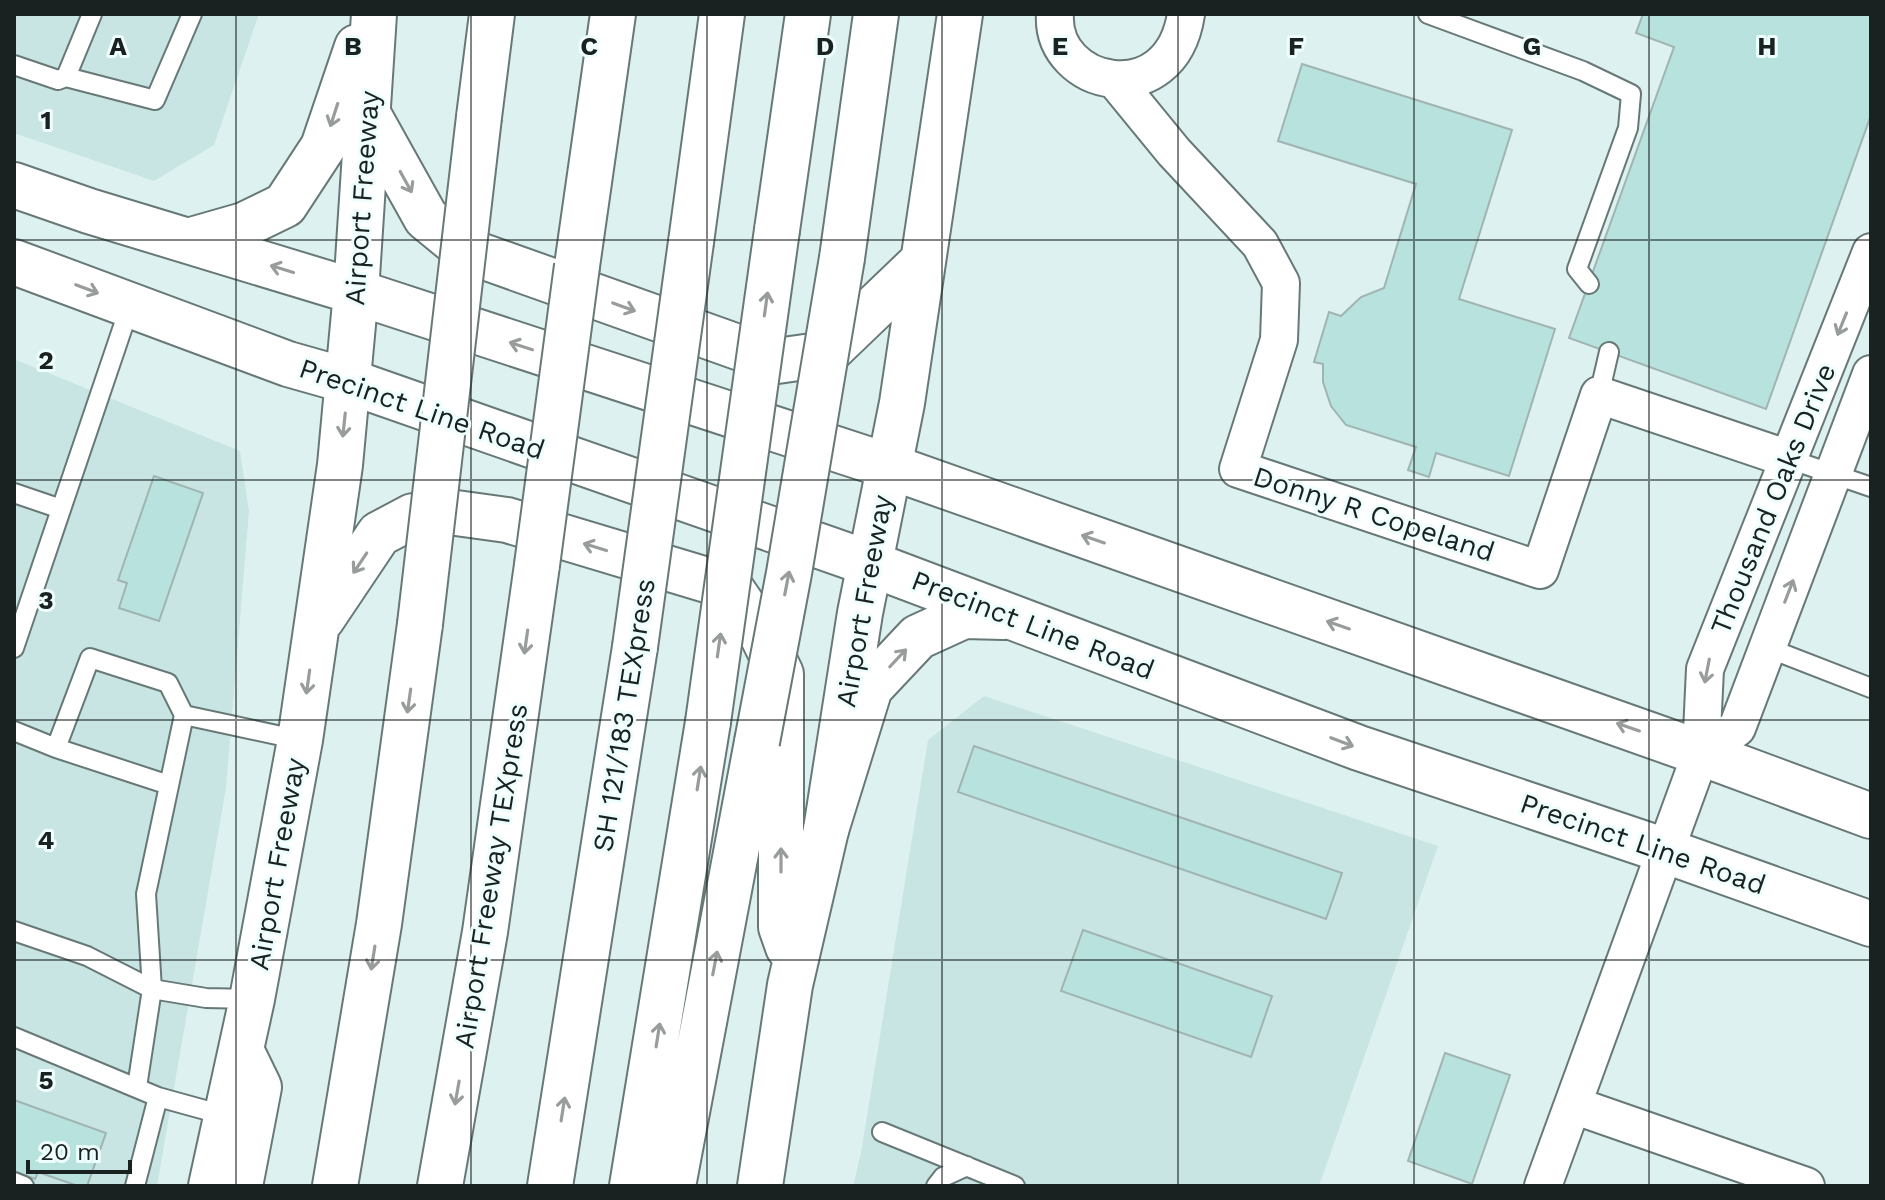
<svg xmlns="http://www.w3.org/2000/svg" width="1885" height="1200" font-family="'Work Sans',sans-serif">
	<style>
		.built { fill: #c8e5e3 }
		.building { fill: #b8e2de; stroke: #a0b4b2; stroke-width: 2 }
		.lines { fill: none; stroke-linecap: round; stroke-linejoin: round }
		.service-casing { stroke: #677977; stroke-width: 22 }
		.minor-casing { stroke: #677977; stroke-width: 40 }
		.secondary-casing { stroke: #677977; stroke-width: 48 }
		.primary-casing { stroke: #677977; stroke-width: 48 }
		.motorway-casing { stroke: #677977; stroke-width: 48 }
		.service { stroke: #fff; stroke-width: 18 }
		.minor { stroke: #fff; stroke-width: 36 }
		.secondary { stroke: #fff; stroke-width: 44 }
		.primary { stroke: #fff; stroke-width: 44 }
		.motorway { stroke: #fff; stroke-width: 44 }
		.motorway-bridge-casing { stroke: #677977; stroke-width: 48; stroke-linecap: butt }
		.motorway-bridge { stroke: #fff; stroke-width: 44 }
		.oneway { stroke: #989c9b }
		.grid { fill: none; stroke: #1a2221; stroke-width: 2; stroke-opacity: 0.55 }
		.labels { text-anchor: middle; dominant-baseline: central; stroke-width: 6; stroke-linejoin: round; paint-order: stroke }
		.street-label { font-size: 28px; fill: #1a2221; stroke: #eefefd }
		.grid-label { font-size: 26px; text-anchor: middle; font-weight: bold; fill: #1a2221; stroke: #eefefd; stroke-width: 6; stroke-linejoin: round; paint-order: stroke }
	</style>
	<rect width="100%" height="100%" fill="#ddf2f0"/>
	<path class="built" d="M14,14H259L214,145L154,181L14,133Z
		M14,359L240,451L249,511L226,788L157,1186H14Z
		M984,696L1438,846L1319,1186H853L861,1153L928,740Z"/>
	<path class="building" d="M1643,14H1871V115L1766,409L1569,338L1674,47L1636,33Z
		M1302,64L1512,130L1459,299L1555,329L1509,476L1436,453L1429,477L1408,470L1416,447L1346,425L1331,406L1323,382V364L1314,362L1329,312L1341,316L1361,297L1384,288L1416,184L1278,141Z
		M154,476L203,493L159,621L119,608L127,583L118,580Z
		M974,746L1342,873L1326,919L958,792Z
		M1083,930L1272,996L1251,1057L1061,991Z
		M1445,1053L1510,1075L1472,1184L1408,1161Z
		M14,1100L106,1133L87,1186H78L38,1172L35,1179L14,1171Z"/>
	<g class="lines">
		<defs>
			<path id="service" d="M1428,14L1583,71L1631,94L1628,128L1577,269L1589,284
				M14,65L58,80L66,77L92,14
				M66,77L155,100L192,14
				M1599,395L1609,352
				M1789,459L1871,487
				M14,493L61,509
				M14,648L130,306
				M1768,648L1871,688
				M14,731L56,748L90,658L168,683L184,715
				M56,748L169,785
				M14,931L87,956L152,989
				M152,989L146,894L184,715L300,740
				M14,1037L158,1097L135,1186
				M137,1087L152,989L206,998L252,999
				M158,1097L227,1116
				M882,1132L1015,1186
				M14,1182L24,1186
				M936,1186L943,1177L967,1166"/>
			<path id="minor" d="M1055,14C1050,87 1171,114 1186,14
				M1115,80L1174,152L1260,244L1281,283L1279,340L1238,469L1540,570L1599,395L1789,459
				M1701,753L1737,728L1871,374
				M1573,1105L1806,1186
				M1543,1186L1701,753L1705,669L1871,252"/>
			<path id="secondary" d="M368,114L426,218L465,250L777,361L826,354L923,261
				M14,185L89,211L356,292
				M188,241L244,225L285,205L323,147L357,47
				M14,262L288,364L348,381
				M322,619L379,534L413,516L449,512L507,520L730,587L760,631L781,674V927L788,947
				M211,1186L252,999L300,740L340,465L356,292L374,14
				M760,1186L790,985L826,830L860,613L902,403L960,14"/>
			<path id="primary" d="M356,292L888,466L1701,753L1871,816
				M348,381L871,564L1359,748L1666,851L1871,924
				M826,830L870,688L918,637L964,616L1004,617"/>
			<path id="motorway" d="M479,117L492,14
				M777,230L808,14
				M691,242L722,14
				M842,258L876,14
				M577,266L613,14
				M240,1186L259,1087L242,1052
				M335,1186L379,924L420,624
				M440,1186L485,932L537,565
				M550,1186L635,647
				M632,1186L708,722
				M673,1186L757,742"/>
		</defs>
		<use href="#service" class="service-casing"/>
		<use href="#minor" class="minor-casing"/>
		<use href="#secondary" class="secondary-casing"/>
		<use href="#primary" class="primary-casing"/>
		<use href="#motorway" class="motorway-casing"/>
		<use href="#service" class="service"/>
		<use href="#minor" class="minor"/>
		<use href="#secondary" class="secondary"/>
		<use href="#primary" class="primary"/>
		<use href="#motorway" class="motorway"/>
		<defs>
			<path id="motorway-bridge" d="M537,565L577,266
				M420,624L479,117
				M635,647L691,242
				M708,722L777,230
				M757,742L789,573L842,258"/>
		</defs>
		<use href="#motorway-bridge" class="motorway-bridge-casing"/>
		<use href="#motorway-bridge" class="motorway-bridge"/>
	</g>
	<defs><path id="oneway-shaft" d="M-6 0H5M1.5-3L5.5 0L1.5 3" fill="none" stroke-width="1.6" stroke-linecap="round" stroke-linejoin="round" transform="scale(2)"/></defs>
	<g class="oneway">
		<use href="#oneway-shaft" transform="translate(334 115) rotate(108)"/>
		<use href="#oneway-shaft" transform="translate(406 182) rotate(61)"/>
		<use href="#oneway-shaft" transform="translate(282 269) rotate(-163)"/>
		<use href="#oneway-shaft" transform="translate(87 289) rotate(21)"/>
		<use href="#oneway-shaft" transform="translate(766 304) rotate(-82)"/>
		<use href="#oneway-shaft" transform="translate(624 307) rotate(20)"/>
		<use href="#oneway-shaft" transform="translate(1842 324) rotate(112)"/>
		<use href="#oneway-shaft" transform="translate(521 346) rotate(-162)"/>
		<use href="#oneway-shaft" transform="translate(344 425) rotate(96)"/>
		<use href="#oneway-shaft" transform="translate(1093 539) rotate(-161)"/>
		<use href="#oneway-shaft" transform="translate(595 547) rotate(-163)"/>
		<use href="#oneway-shaft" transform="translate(360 563) rotate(124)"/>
		<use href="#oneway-shaft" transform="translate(787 583) rotate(-79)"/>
		<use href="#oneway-shaft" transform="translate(1789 591) rotate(-69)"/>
		<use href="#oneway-shaft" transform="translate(1338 625) rotate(-161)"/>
		<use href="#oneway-shaft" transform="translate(526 642) rotate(98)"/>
		<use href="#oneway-shaft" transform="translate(719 645) rotate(-82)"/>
		<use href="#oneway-shaft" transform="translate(898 658) rotate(-47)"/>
		<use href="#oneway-shaft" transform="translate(1707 671) rotate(101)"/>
		<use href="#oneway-shaft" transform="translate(308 682) rotate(98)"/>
		<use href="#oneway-shaft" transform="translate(409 701) rotate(98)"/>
		<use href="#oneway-shaft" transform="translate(1628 727) rotate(-161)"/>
		<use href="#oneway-shaft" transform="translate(1342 742) rotate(21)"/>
		<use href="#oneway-shaft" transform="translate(699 778) rotate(-81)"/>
		<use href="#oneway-shaft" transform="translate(781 860) rotate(-90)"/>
		<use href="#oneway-shaft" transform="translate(373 958) rotate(99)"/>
		<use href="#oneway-shaft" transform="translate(715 963) rotate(-79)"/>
		<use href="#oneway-shaft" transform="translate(658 1035) rotate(-81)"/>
		<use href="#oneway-shaft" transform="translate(457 1093) rotate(100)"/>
		<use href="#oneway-shaft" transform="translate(563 1109) rotate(-81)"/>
	</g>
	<path class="grid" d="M236,14V1186M471,14V1186M707,14V1186M942,14V1186M1178,14V1186M1414,14V1186M1649,14V1186M14,240H1871M14,480H1871M14,720H1871M14,960H1871"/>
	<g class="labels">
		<g class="street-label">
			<text transform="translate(362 198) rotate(-86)">Airport Freeway</text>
			<text transform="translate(422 409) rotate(19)">Precinct Line Road</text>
			<text transform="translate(1773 499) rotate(-68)">Thousand Oaks Drive</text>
			<text transform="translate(1374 514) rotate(18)">Donny R Copeland</text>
			<text transform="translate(864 601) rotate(-80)">Airport Freeway</text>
			<text transform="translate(1033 625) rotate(21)">Precinct Line Road</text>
			<text transform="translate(624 715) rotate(-81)">SH 121/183 TEXpress</text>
			<text transform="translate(1643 844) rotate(19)">Precinct Line Road</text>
			<text transform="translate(277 864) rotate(-80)">Airport Freeway</text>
			<text transform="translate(491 876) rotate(-81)">Airport Freeway TEXpress</text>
		</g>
	</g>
	<g class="grid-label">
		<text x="118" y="55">A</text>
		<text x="353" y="55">B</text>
		<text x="589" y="55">C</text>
		<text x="825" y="55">D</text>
		<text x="1060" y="55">E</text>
		<text x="1296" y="55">F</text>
		<text x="1532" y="55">G</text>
		<text x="1767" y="55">H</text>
		<text x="46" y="129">1</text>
		<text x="46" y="369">2</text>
		<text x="46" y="609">3</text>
		<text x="46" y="849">4</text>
		<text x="46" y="1089">5</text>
	</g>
	<rect width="1885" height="1200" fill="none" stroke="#1a2221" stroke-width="32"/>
	<path d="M28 1160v12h102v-12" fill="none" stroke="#1a2221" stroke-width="4"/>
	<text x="40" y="1160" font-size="24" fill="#1a2221" stroke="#eefefd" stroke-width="6" paint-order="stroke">20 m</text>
</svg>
